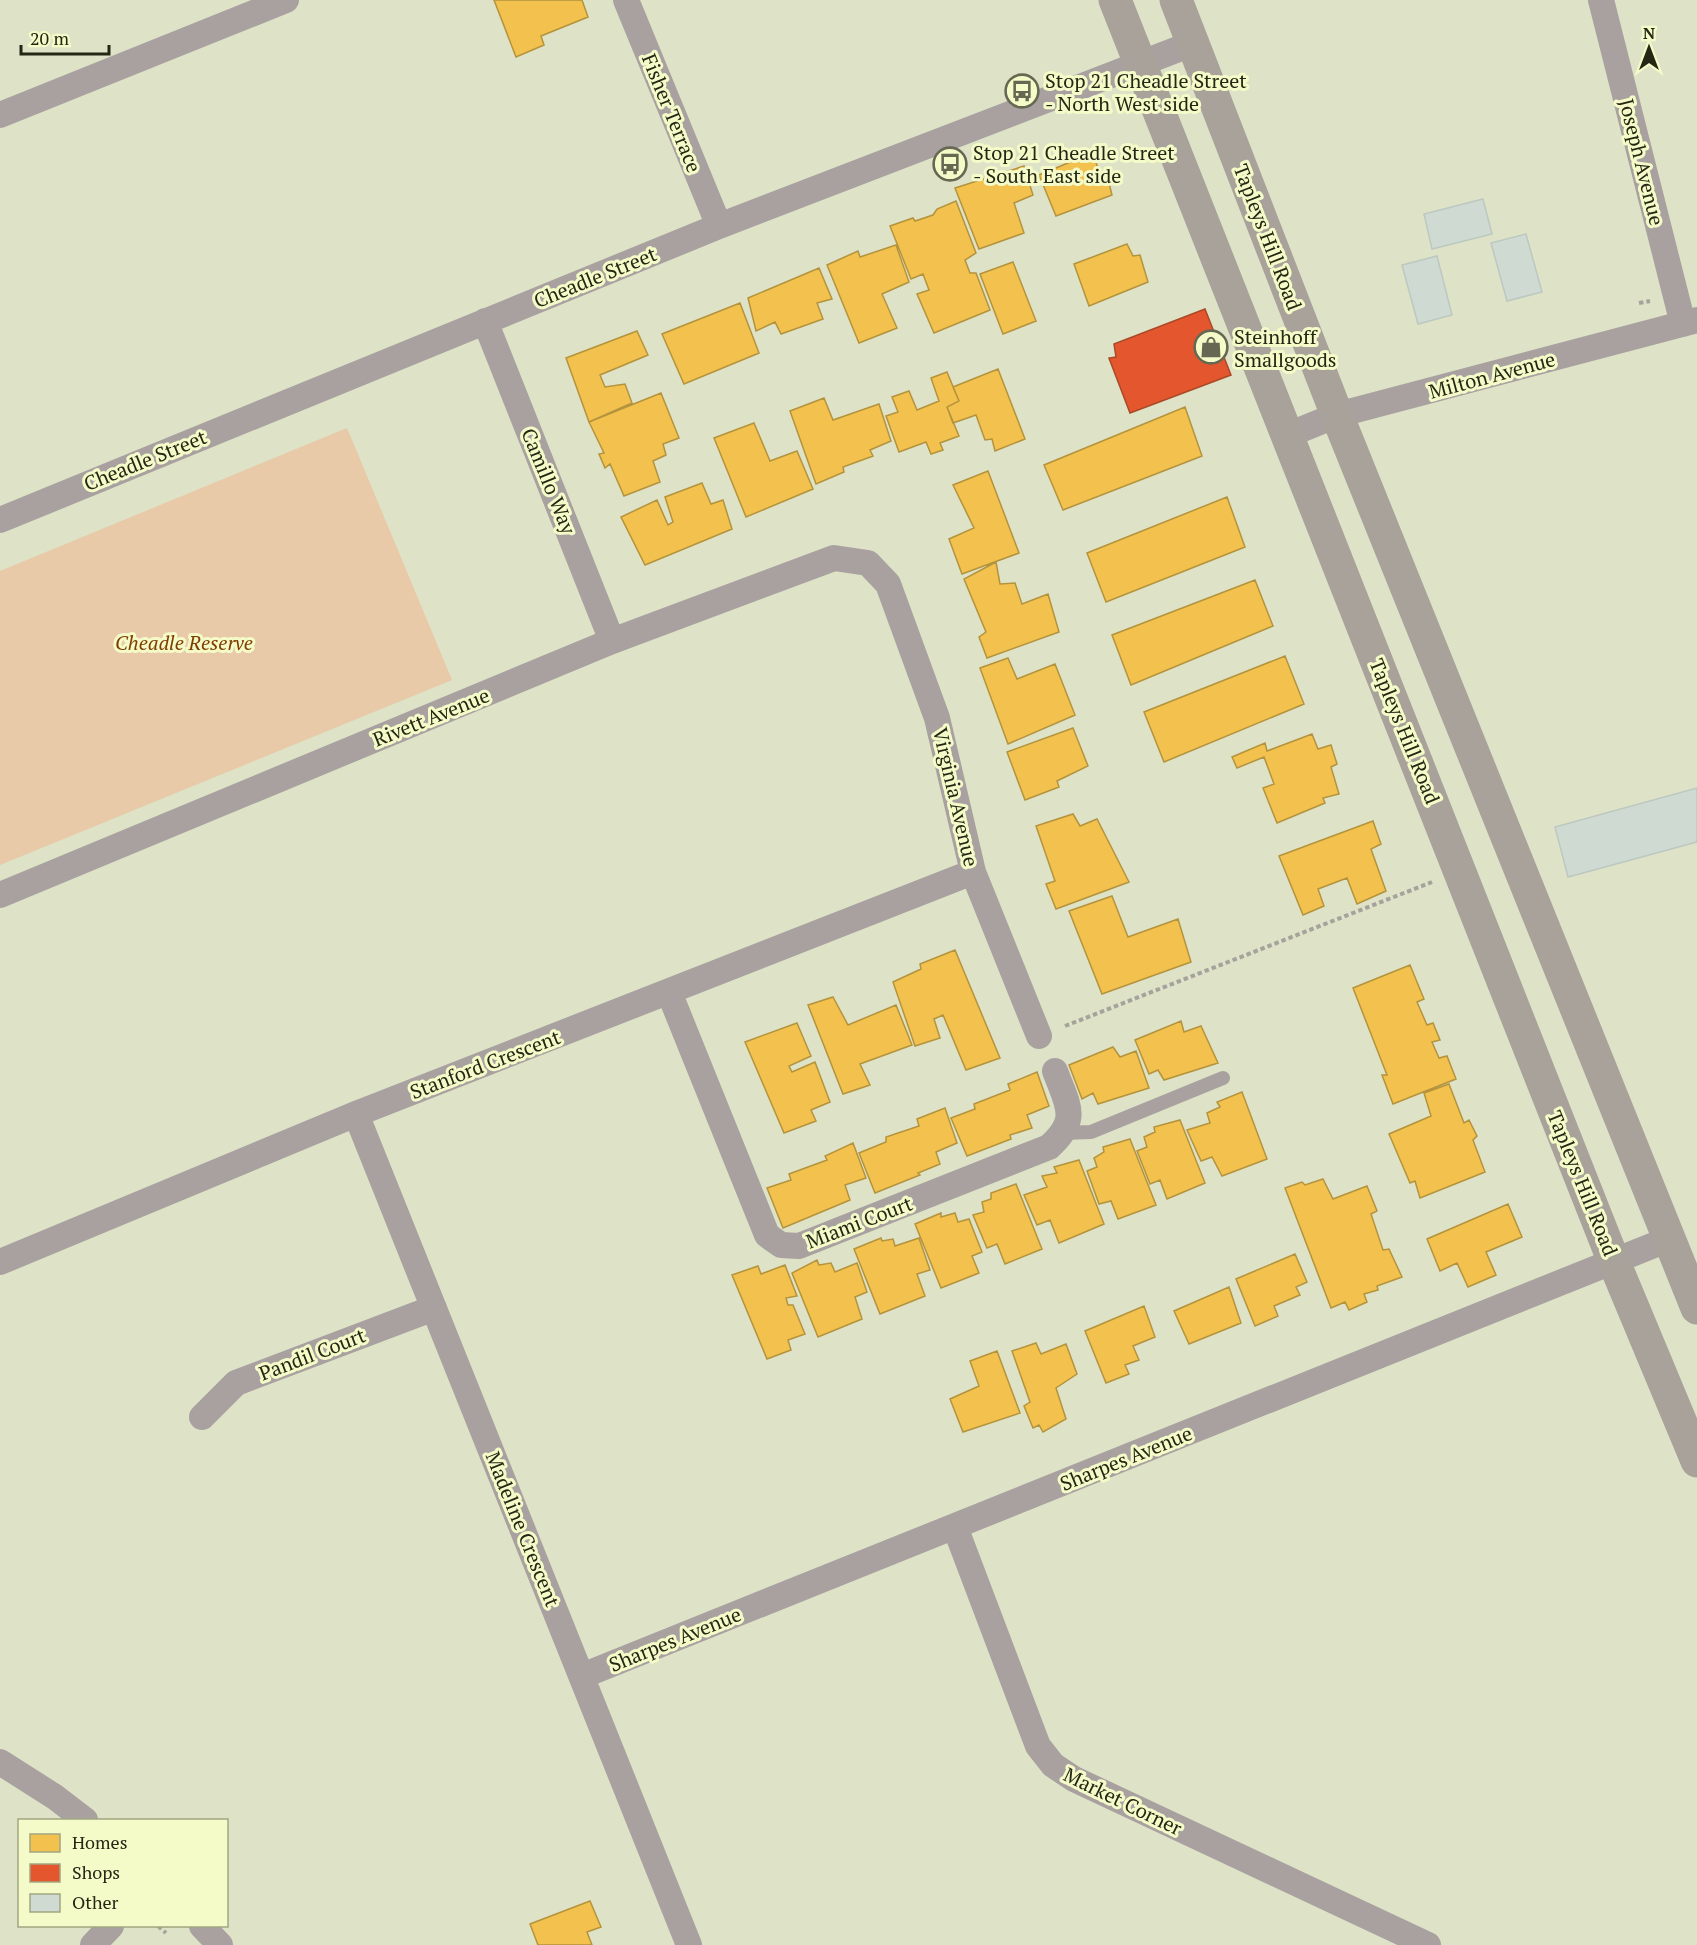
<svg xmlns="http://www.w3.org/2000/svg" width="1697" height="1945" font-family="'PT Serif',serif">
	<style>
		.green { fill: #e8c9a8 }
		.homes { fill: #f2c14e; stroke: #b4933d; stroke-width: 1.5 }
		.shops { fill: #e4572e; stroke: #ab4926; stroke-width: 1.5 }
		.building { fill: #cfdad3; stroke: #bcc8c0; stroke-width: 1.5 }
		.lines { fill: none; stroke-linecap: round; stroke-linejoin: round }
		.path { stroke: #a6a39c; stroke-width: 4; stroke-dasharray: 4.5 3; stroke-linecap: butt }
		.service { stroke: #a8a1a0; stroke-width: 14 }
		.minor { stroke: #a8a1a0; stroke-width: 26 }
		.primary { stroke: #a8a29b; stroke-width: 33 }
		.labels { text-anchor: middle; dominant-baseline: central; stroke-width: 6; stroke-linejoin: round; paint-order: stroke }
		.poi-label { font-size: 20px; fill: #252714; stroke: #f4fbc8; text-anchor: start }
		.street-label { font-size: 20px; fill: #252714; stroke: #f4fbc8 }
		.park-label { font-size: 20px; font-style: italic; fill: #803d00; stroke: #f4fbc8 }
	</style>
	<rect width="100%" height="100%" fill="#dee2c6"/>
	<path class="green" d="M347,428L452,680L0,865V571Z"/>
	<path class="homes" d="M494,0H582L588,17L541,36L544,45L516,57Z
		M1092,153L1101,175L1106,171L1112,195L1056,216L1039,175Z
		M1024,166L1033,195L1014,203L1024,233L979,249L955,188Z
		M956,201L976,253L965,260L970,273H976L990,310L934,333L917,294L929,290L923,274L911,279L890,226L913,218L915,221L933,215L937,209Z
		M1127,244L1133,256L1140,255L1148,282L1089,306L1074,264Z
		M896,245L909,282L882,294L897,328L859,343L827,265L858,251L860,257Z
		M1013,262L1036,321L1003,334L980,274Z
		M819,268L832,299L817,303L823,319L781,334L775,322L756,331L748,298Z
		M740,303L759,353L684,384L662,334Z
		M637,331L648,355L600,375L605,387L625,384L632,403L589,422L566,358Z
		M998,369L1025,439L995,451L992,439L985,440L976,415L953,423L947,407L959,401L953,387Z
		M947,372L959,401L947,407L959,436L940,443L943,450L931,454L926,442L899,452L886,416L898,412L892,397L909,391L917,410L939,401L931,378Z
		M661,393L679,438L663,444L666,455L653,461L660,482L624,496L610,464L605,468L599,454L604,453L589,422Z
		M824,398L833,420L879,404L891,441L870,450L873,456L843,467L844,472L816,484L790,411Z
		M1185,407L1202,456L1063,510L1044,465Z
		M754,423L770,461L797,451L813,489L746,517L714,438Z
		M988,471L1019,553L962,574L949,539L974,528L953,485Z
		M702,483L711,504L723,500L732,529L645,565L621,517L657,500L668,525L673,522L665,497Z
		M1227,497L1245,547L1106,602L1087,553Z
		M996,562L1000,584L1015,583L1022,604L1048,594L1059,632L987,658L979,637L986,632L964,579Z
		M1255,580L1273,626L1131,685L1112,635Z
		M1285,656L1304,704L1164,762L1144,712Z
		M1008,658L1017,679L1055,664L1075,715L1008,744L980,668Z
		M1073,728L1088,766L1057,781L1059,787L1025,800L1007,752Z
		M1312,734L1318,749L1331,745L1337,764L1331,767L1339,794L1323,798L1325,803L1277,823L1263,788L1274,784L1264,757L1237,768L1232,757L1265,743L1267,751Z
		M1073,814L1080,826L1097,819L1129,882L1056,909L1046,884L1055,881L1036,826Z
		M1373,821L1381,844L1371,849L1386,891L1357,904L1347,878L1318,889L1324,906L1303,915L1279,856Z
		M1112,896L1128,937L1178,919L1191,962L1102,994L1069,911Z
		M955,950L1000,1058L966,1070L943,1015L934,1019L940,1038L915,1046L893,982L921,969L920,964Z
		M1410,965L1424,999L1417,1002L1427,1025L1433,1023L1440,1040L1432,1042L1439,1058L1447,1056L1456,1079L1393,1104L1382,1075H1387L1353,988Z
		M833,997L848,1025L896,1005L912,1045L860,1064L870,1085L843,1094L808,1005Z
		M1181,1021L1184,1032L1201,1026L1218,1063L1164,1080L1158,1070L1149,1074L1135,1040Z
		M797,1023L811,1056L789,1066L792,1072L815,1062L830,1102L811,1110L816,1121L784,1133L745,1042Z
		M1113,1047L1120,1057L1136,1051L1149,1088L1098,1104L1093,1093L1082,1099L1069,1065Z
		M1037,1072L1049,1106L1027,1115L1032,1128L1010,1135L1011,1139L967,1156L951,1118L975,1109L974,1104L1010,1090L1008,1084Z
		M1449,1084L1464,1123L1469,1120L1477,1136L1473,1140L1485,1172L1420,1198L1415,1181L1410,1183L1389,1134L1431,1116L1424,1093Z
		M1242,1092L1267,1159L1222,1176L1212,1157L1201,1161L1187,1130L1210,1123L1207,1113L1220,1107L1217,1102Z
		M945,1108L957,1143L936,1152L940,1164L918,1173L920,1175L875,1193L859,1153L886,1142V1137L919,1126L917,1119Z
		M1180,1120L1205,1183L1167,1199L1160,1180L1150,1184L1137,1151L1147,1147L1144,1137L1155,1132L1154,1127Z
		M1130,1139L1156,1205L1118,1219L1111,1201L1099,1204L1087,1171L1097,1167L1094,1158L1104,1152L1103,1147Z
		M853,1143L866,1178L845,1185L850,1200L783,1228L767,1188L791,1180L789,1174L827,1160L825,1156Z
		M1079,1160L1104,1224L1059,1243L1050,1220L1037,1225L1024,1195L1047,1187L1042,1176L1057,1173L1054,1167Z
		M1323,1179L1333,1199L1367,1186L1377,1211L1371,1214L1383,1250L1389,1249L1402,1277L1377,1286L1378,1290L1364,1294L1367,1302L1349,1310L1345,1302L1331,1308L1285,1188L1302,1182L1305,1185Z
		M1016,1184L1042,1249L1005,1264L997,1244L987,1248L973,1215L984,1212L982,1202L991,1199V1193Z
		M1508,1204L1522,1237L1486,1252L1496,1275L1468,1287L1457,1263L1440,1271L1427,1239Z
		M941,1213V1217L955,1213L958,1222L969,1219L982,1252L972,1256L979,1273L941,1288L915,1224Z
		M881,1238L882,1241L893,1239L895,1246L919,1238L930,1270L917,1274L925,1296L880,1314L854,1249Z
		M1295,1254L1307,1282L1296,1287L1300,1295L1274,1306L1278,1316L1255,1326L1236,1279Z
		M817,1260L819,1265L831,1263L835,1272L857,1263L867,1292L855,1297L862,1319L818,1337L792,1273Z
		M785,1265L797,1296L786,1298L788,1305H793L805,1334L788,1340L791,1350L767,1359L732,1275L758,1266L761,1274Z
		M1229,1287L1241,1323L1189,1344L1174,1311Z
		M1144,1306L1155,1337L1133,1346L1139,1360L1125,1365L1129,1374L1106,1383L1085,1331Z
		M1036,1343L1041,1354L1066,1344L1077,1374L1056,1388L1066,1419L1043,1432L1039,1425L1033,1428L1024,1406L1030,1402L1012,1351Z
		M997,1351L1020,1413L963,1432L950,1399L979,1386L970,1361Z
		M590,1901L601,1927L587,1932L592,1945H538L530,1924Z"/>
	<path class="shops" d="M1205,309L1231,375L1130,413L1109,358L1116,357L1114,344Z"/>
	<path class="building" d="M1483,199L1492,234L1432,249L1424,214Z
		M1526,234L1542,292L1507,301L1491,243Z
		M1437,256L1452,315L1418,324L1402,265Z
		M1697,788V842L1568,877L1555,827Z"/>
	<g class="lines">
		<path class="path" d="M1639,303L1650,301
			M1065,1026L1432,882
			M158,1926L166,1933"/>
		<path class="service" d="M1064,1133L1091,1132L1223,1078"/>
		<path class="minor" d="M626,0L719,226
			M1601,0L1683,324
			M0,115L286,0
			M485,321L612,641
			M1288,435L1337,415L1697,320
			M0,520L719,226L1194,43
			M0,895L612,641L834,558L868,563L888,584L937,718L973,872L1039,1036
			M669,992L767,1235L781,1245L799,1246L1049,1147C1080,1119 1068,1106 1055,1071
			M356,1114L689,1945
			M0,1262L356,1114L973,872
			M202,1417L236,1383L434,1308
			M955,1527L1038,1746L1053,1765L1074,1779L1428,1945
			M582,1676L1669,1239
			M0,1762L55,1797L85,1820
			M202,1926L220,1945
			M93,1945L111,1926"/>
		<path class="primary" d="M1115,0L1614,1262L1697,1461
			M1176,0L1337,415L1697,1308"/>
	</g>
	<defs>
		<symbol id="bus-ring" viewBox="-11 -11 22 22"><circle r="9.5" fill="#f4fbc8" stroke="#666852" stroke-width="1.5"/><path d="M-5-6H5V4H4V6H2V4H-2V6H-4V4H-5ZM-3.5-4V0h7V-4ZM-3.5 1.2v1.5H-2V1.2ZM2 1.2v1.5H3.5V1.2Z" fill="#666852"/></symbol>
		<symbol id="shop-ring" viewBox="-11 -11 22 22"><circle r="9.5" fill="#f4fbc8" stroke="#666852" stroke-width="1.5"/><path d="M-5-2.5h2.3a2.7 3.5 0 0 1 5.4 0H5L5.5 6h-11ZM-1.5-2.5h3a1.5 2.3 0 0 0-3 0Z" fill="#666852"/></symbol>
	</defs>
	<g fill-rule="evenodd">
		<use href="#bus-ring" x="1003" y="72" width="38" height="38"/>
		<use href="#bus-ring" x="931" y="145" width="38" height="38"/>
		<use href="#shop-ring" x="1192" y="328" width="38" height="38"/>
	</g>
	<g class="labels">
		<g class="poi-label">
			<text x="1045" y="80">Stop 21 Cheadle Street<tspan x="1045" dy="23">- North West side</tspan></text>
			<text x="973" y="152">Stop 21 Cheadle Street<tspan x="973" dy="23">- South East side</tspan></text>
			<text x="1234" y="336">Steinhoff<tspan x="1234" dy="23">Smallgoods</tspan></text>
		</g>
		<g class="street-label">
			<text transform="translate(672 113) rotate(68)">Fisher Terrace</text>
			<text transform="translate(1642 162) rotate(76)">Joseph Avenue</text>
			<text transform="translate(1268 237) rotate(69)">Tapleys Hill Road</text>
			<text transform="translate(595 277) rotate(-22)">Cheadle Street</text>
			<text transform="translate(1492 375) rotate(-15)">Milton Avenue</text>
			<text transform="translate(145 460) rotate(-22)">Cheadle Street</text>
			<text transform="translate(549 481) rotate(68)">Camillo Way</text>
			<text transform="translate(431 717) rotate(-22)">Rivett Avenue</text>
			<text transform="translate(1405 731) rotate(68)">Tapleys Hill Road</text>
			<text transform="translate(956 797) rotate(77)">Virginia Avenue</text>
			<text transform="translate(485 1064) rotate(-21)">Stanford Crescent</text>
			<text transform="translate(1583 1183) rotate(68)">Tapleys Hill Road</text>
			<text transform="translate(859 1222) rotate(-21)">Miami Court</text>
			<text transform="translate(312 1354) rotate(-21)">Pandil Court</text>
			<text transform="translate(1126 1458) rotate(-22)">Sharpes Avenue</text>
			<text transform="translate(523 1529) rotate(68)">Madeline Crescent</text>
			<text transform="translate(675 1639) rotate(-22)">Sharpes Avenue</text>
			<text transform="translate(1123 1801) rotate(26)">Market Corner</text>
		</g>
		<g class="park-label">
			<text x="184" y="642">Cheadle Reserve</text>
		</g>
	</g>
	<rect x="18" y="1819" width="210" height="108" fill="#f4fbc8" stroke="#a1a680" stroke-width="1.5"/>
	<rect x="30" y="1834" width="30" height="18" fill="#f2c14e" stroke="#a1a680" stroke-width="1.5"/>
	<text x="72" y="1849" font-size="18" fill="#252714">Homes</text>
	<rect x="30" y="1864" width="30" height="18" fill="#e4572e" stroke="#a1a680" stroke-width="1.5"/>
	<text x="72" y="1879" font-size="18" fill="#252714">Shops</text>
	<rect x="30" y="1894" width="30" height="18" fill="#cfdad3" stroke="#a1a680" stroke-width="1.5"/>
	<text x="72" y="1909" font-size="18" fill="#252714">Other</text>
	<g transform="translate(1649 48)" stroke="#f4fbc8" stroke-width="4.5" paint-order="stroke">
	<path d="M0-4.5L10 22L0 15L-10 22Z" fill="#252714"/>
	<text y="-9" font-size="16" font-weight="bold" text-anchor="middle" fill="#252714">N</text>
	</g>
	<path d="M21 45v9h88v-9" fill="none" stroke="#252714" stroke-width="3"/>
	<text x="30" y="45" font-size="18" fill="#252714" stroke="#f4fbc8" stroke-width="4.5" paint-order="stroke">20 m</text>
</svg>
